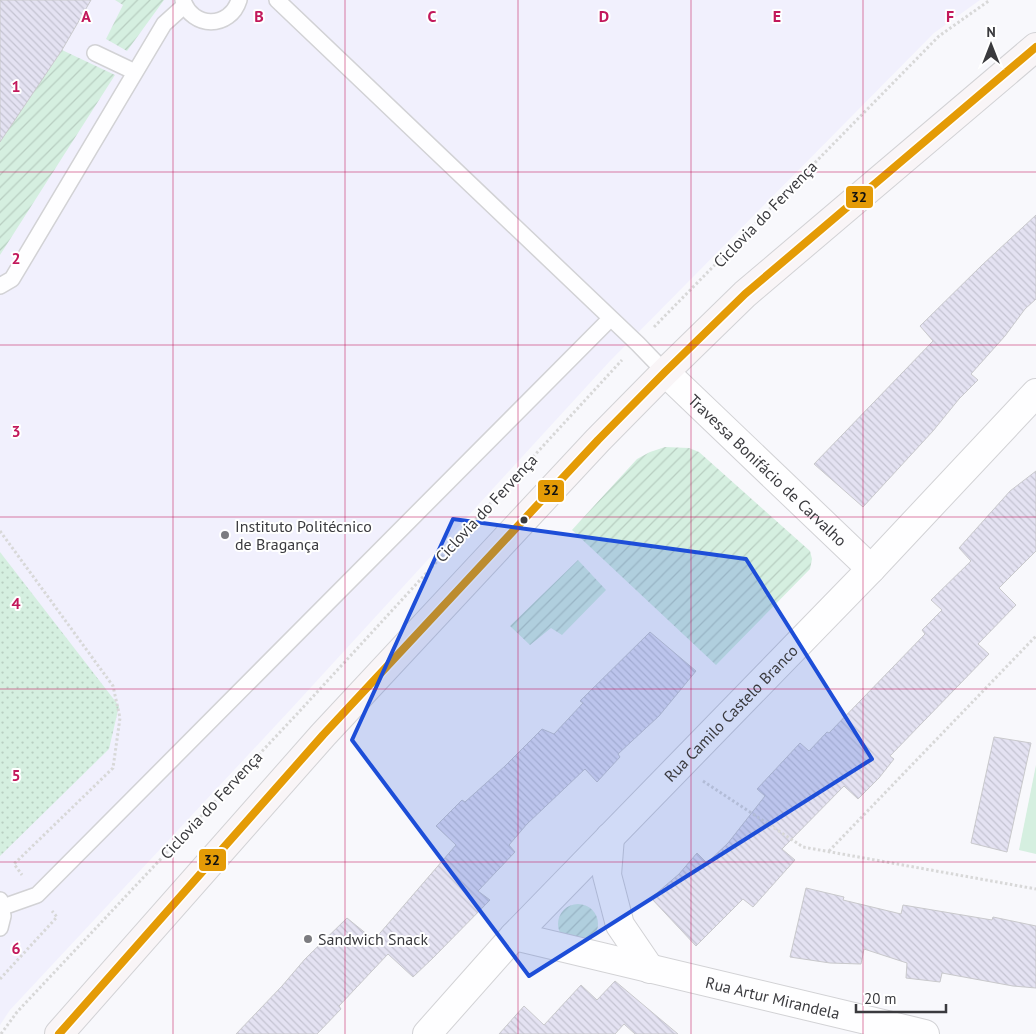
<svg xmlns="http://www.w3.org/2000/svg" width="1036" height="1034" font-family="'PT Sans',sans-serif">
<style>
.built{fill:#f1f0fd}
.grass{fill:url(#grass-dots)}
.garden{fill:url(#garden-furrows)}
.pitch{fill:#d5efe0}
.building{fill:url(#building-back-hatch);stroke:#c9c9cc}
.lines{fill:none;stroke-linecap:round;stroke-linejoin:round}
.lane-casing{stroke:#d2d2d5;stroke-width:18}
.street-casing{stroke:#d2d2d5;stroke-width:30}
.secondary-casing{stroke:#d2d2d5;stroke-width:30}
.path{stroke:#d8d8d8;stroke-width:3;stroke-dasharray:2.5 2.5;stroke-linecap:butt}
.lane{stroke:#fefeff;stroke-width:15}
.street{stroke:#fefeff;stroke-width:28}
.secondary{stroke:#f9f5f7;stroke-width:28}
.bus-1-casing{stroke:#fff;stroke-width:11}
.bus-1{stroke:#e49b06;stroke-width:8}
.marked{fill:#1d4ed8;fill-opacity:0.2;stroke:#1d4ed8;stroke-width:4;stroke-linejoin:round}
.grid{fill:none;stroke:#c2185b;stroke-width:1;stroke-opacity:0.55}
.bus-dot{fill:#3a3a3e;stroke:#fff;stroke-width:2}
.poi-dot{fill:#7c7c80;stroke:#fff;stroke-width:2}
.labels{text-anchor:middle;stroke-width:4;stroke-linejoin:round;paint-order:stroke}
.street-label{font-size:16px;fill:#3a3a3e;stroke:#fff}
.poi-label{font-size:16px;fill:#3a3a3e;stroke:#fff;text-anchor:start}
.grid-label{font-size:16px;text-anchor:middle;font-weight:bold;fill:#c2185b;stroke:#fff;stroke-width:4;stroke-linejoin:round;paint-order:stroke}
.line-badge{stroke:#fff;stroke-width:2}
.pale-badge-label{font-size:14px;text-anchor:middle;font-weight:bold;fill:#111}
</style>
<defs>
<pattern id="grass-dots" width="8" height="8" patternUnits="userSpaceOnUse" patternTransform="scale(1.25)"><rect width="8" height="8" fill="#d5efe0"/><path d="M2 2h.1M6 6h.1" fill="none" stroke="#b8cec1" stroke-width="1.8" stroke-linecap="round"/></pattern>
<pattern id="garden-furrows" width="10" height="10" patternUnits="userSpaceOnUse" patternTransform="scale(1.25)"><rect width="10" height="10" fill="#d5efe0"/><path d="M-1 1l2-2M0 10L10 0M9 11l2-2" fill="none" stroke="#b8cec1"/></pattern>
<pattern id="building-back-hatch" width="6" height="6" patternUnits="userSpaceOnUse" patternTransform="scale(1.25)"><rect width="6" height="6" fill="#e4e2f2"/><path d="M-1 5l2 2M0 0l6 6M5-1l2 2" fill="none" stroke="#c4c3d1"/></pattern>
</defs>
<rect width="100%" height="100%" fill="#f8f8fc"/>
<path class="built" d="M0 0H980L934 33 610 361 291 709 10 1010 0 1025Z"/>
<path class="grass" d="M0 552 119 706 109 749 0 856Z"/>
<path class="garden" d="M115 0H164L127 51 106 39 123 5Z
M62 50 115 75 0 255V120L10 126Z
M665 447 689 448 699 452 810 551 812 559 810 569 716 665 572 530 637 459 650 452Z
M578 560 606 590 562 635 551 628 530 645 510 626Z
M558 924a20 20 0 1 1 40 0a20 20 0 1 1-40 0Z"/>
<path class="pitch" d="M1036 765V854L1019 850Z"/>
<path class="building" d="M0 0H91L62 50 0 142Z
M1036 215V299L1025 309 1005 336 971 374 978 380 959 399 933 431 863 507 814 464 933 341 920 326 982 265Z
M1036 471V551L999 588 1016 605 978 644 989 654 890 756 894 759 879 778 858 799 844 786 782 849 795 860 753 907 743 899 696 946 651 898 679 874 697 853 707 863 728 843 765 796 757 789 800 743 809 751 827 732 829 733 925 634 922 630 942 610 931 600 971 561 959 548 1010 491Z
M650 632 696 671 659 716 618 754 620 757 597 782 585 769 527 824 509 845 515 852 478 891 490 900 433 958 413 977 388 954 339 1006 341 1009 317 1034H236L282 986 305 959 347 918 374 940 456 845 436 826 462 800 465 802 505 766 542 729 554 734 583 703 580 701Z
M994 737 1031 743 1007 852 971 843Z
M806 888 844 897 843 900 901 914 903 905 992 920 993 917 1036 926V988L1013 986 942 973 940 982 906 978 907 963 864 949 861 964 830 963 790 957Z
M615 981 678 1034H635L624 1024 615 1034H499L524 1006 544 1025 581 985 597 1000Z"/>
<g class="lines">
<defs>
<path id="lane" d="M183 0C192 29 230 29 239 0
M277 0 638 344 665 372
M95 53 135 72
M0 286 12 279 164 24 185 5
M0 900 3 916 0 928
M2 904 3 907 37 895 610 319"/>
<g id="street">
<path id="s1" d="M665 372 871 569"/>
<path d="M610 837 607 875 620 925 650 969"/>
<path id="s2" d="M514 936 925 1034"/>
<path id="s3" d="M427 1034 514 936 871 569 1036 393"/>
</g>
<path id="secondary" d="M59 1034 323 735 598 440 665 372 745 294 1036 47"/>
</defs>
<use href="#lane" class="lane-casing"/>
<use href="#street" class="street-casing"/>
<use href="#secondary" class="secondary-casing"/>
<path class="path" d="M654 327 939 36 990 0
M0 531 113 686 120 718 113 768 14 864 22 875
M703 781 803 847 1036 889
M829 851 1036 636
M0 979 57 917 52 911
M1 1034 17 1012 297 714 622 360"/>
<use href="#lane" class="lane"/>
<use href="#street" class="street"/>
<use href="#secondary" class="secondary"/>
<defs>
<path id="bus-1" d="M59 1034 323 735 598 440 665 372 745 294 1036 47"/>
</defs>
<use href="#bus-1" class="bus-1-casing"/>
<use href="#bus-1" class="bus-1"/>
</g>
<path class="marked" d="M453 519 746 559 872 759 529 976 352 740Z"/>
<path class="grid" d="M173 0V1034M345 0V1034M518 0V1034M691 0V1034M863 0V1034M0 172H1036M0 345H1036M0 517H1036M0 689H1036M0 862H1036"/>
<circle class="bus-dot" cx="524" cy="520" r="4.5"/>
<g class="poi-dot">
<circle cx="225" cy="535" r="5"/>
<circle cx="308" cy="939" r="5"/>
</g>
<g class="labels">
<g class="street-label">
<text transform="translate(765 214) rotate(-46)" y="6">Ciclovia do Fervença</text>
<text dy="6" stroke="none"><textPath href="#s1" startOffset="142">Travessa Bonifácio de Carvalho</textPath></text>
<text transform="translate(486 508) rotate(-47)" y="6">Ciclovia do Fervença</text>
<text dy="6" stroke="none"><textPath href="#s3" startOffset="442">Rua Camilo Castelo Branco</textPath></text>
<text transform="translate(211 805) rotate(-47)" y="6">Ciclovia do Fervença</text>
<text dy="6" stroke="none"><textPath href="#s2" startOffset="266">Rua Artur Mirandela</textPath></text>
</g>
<g class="poi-label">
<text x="235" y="532">Instituto Politécnico<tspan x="235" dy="18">de Bragança</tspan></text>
<text x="318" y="945">Sandwich Snack</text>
</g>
</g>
<g class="grid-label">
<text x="86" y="22">A</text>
<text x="259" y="22">B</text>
<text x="432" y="22">C</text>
<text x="604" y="22">D</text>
<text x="777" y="22">E</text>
<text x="950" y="22">F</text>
<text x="16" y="92">1</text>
<text x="16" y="264">2</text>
<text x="16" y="437">3</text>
<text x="16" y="609">4</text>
<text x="16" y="781">5</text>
<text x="16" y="954">6</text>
</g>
<g class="line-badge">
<rect x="845" y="185" width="29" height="24" rx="5" fill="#e49b06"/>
<rect x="537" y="479" width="28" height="24" rx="5" fill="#e49b06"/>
<rect x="198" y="848" width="29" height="24" rx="5" fill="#e49b06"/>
</g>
<g class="pale-badge-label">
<text x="859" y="202">32</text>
<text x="551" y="495">32</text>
<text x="212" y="865">32</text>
</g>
<g transform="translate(991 45)" stroke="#ffffff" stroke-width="4" paint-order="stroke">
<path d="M0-4L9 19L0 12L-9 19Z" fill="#3a3a3e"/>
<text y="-8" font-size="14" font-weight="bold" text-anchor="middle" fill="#3a3a3e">N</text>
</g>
<path d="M856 1004v8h90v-8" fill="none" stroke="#3a3a3e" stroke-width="2.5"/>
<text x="864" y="1004" font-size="15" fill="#3a3a3e" stroke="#ffffff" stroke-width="4" paint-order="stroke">20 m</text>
</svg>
